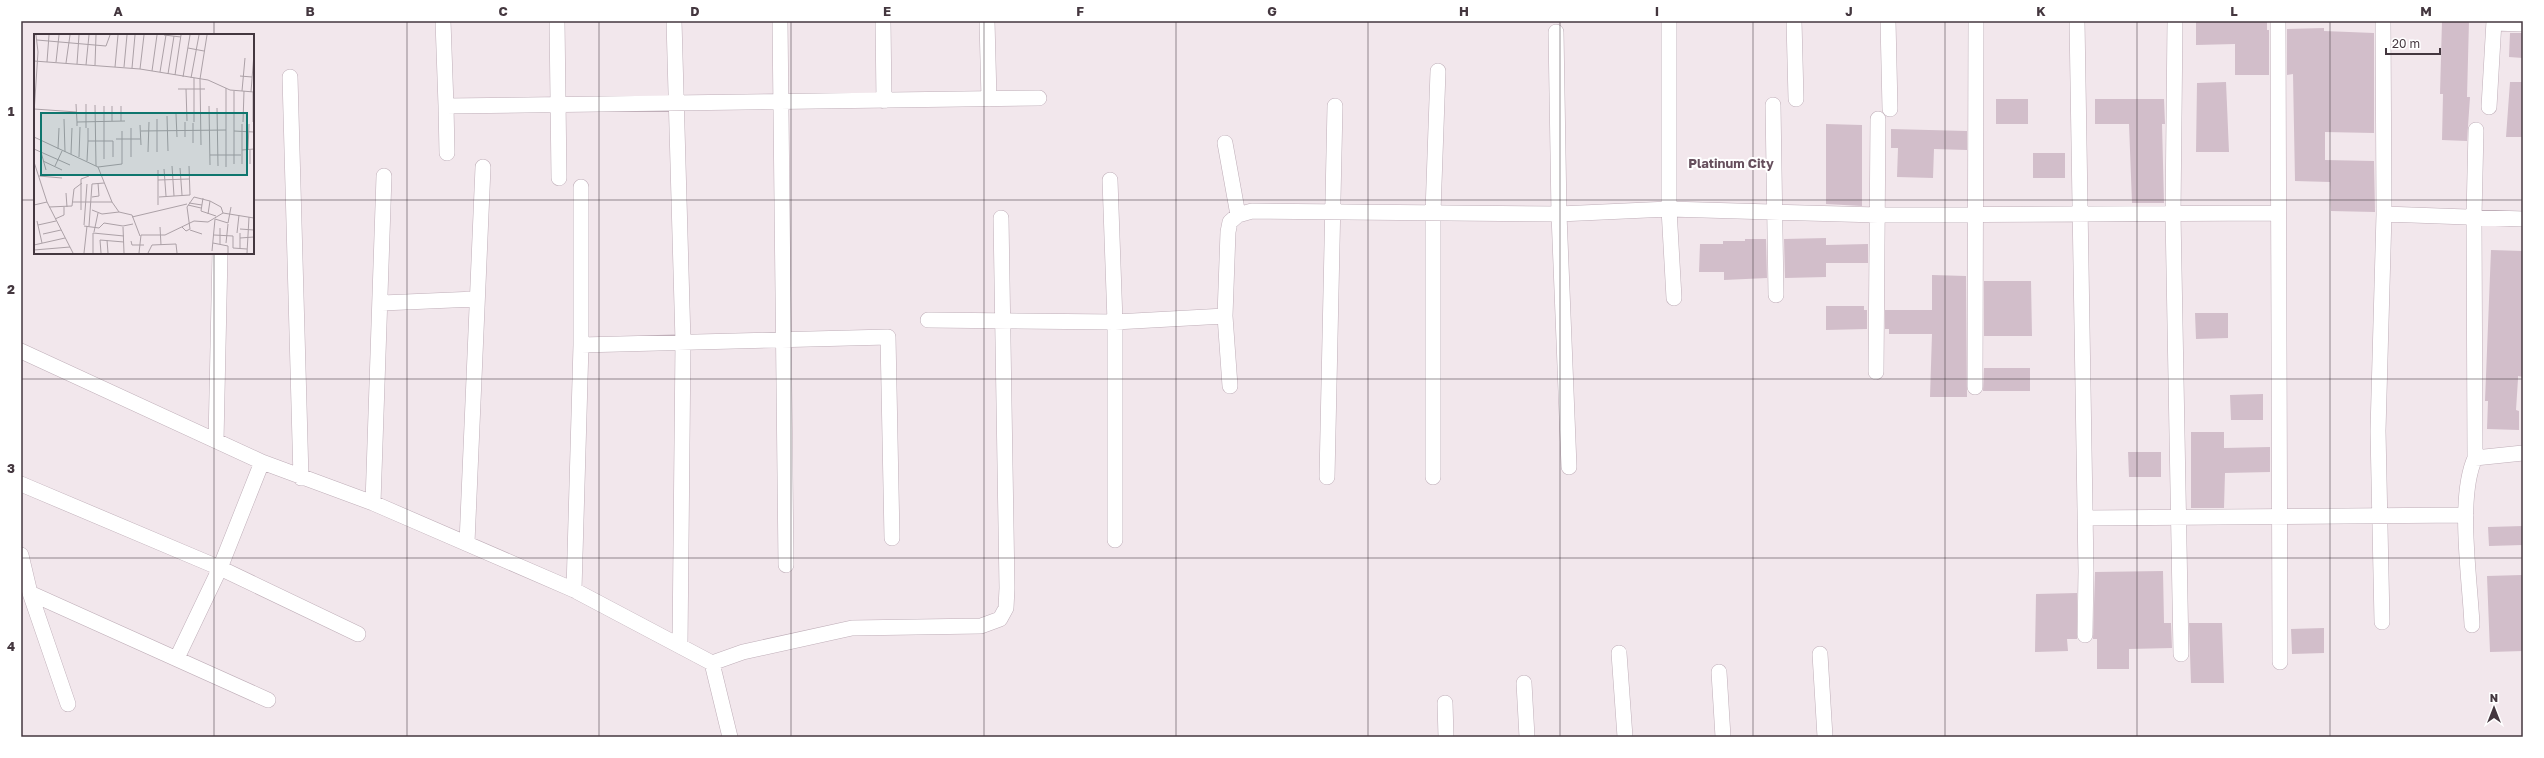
<svg xmlns="http://www.w3.org/2000/svg" width="2544" height="758" font-family="'Golos Text',sans-serif">
<style>
.building{fill:#d2beca}
.lines{fill:none;stroke-linecap:round;stroke-linejoin:round}
.street-casing{stroke:#bfaeb8;stroke-width:16}
.street{stroke:#fff;stroke-width:15}
.grid{fill:none;stroke:#44373f;stroke-width:1;stroke-opacity:0.55}
.labels{text-anchor:middle;stroke-width:4;stroke-linejoin:round;paint-order:stroke}
.neighbourhood-label{font-size:13px;font-weight:bold;fill:#664f5d;stroke:#fff}
.inset-road{fill:none;stroke:#aca1a7;stroke-width:1}
.view{fill:#0f766e;fill-opacity:0.15;stroke:#0f766e;stroke-width:2}
.inset-edge{fill:none;stroke:#44373f;stroke-width:2}
.neatline{fill:none;stroke:#44373f;stroke-width:1.5}
.grid-label{font-size:13px;text-anchor:middle;font-weight:bold;fill:#44373f}
</style>
<rect width="100%" height="100%" fill="#f2e7ec"/>
<path class="building" d="M2196 21H2267V30H2269V75H2235V44L2196 45Z
M2442 21H2469L2467 97H2470L2467 141 2442 140 2443 94H2440Z
M2324 28V31L2374 33V133L2325 132V160L2374 161 2375 212 2331 211 2330 182 2295 181 2293 74 2287 75V29Z
M2510 33H2523V58L2509 57Z
M2226 82 2229 152H2196L2197 83Z
M2510 82H2523V137H2506Z
M1996 99H2028V124H1996Z
M2095 99H2164L2165 124H2162L2164 203H2132L2129 124H2095Z
M1826 124 1862 125V206L1826 204Z
M1891 129 1967 131V150L1934 149 1933 178 1897 177 1898 148H1891Z
M2033 153H2065V178H2033Z
M1826 238V245L1868 244V263H1826V277L1785 278 1784 239Z
M1745 239H1766L1767 278 1724 280V272H1699L1700 244H1723V241H1745Z
M2491 250 2523 251V377L2518 376V379L2516 410 2519 411V430L2487 429 2488 401H2485Z
M1932 275 1966 276 1967 397H1930L1932 334H1889V329H1885V310H1932Z
M1984 281H2031L2032 336H1984Z
M1826 306H1864V310H1867V329L1826 330Z
M2195 313H2228V338L2196 339Z
M1984 368H2030V391H1983Z
M2263 394V420H2231L2230 395Z
M2191 432H2224V448L2270 447V472L2225 473 2224 508H2191Z
M2128 452H2161V477H2129Z
M2523 526V545L2489 546 2488 527Z
M2163 571 2164 623H2171L2172 648 2129 649V669H2097V639H2093L2095 572Z
M2522 575 2523 651 2490 652 2487 576Z
M2077 593V639H2067L2068 651 2035 652 2036 594Z
M2189 623H2222L2224 683H2191Z
M2324 628V653L2292 654 2291 629Z"/>
<g class="lines">
<defs>
<path id="street" d="M443 21 446 106
M557 21 559 178
M674 21 683 342 680 646
M780 21 786 565
M883 21 884 101
M987 21 989 99
M1669 21V209L1674 298
M1794 21 1796 99
M1888 21 1890 109
M2077 21 2086 571 2085 635
M2175 21 2173 214 2181 654
M2278 21 2280 662
M2494 23 2523 24
M1556 32 1559 214 1569 467
M290 77 301 478
M1773 105 1776 295
M2489 107 2494 21
M1225 143 1238 215 1230 222 1228 232 1225 316 1230 386
M447 153 446 106 1039 98
M1110 180 1115 322V540
M581 187V345
M2384 214 2523 219
M1238 215 1252 211 1559 214 1669 209 1878 215 2278 213
M382 303 476 299
M928 320 1115 322 1225 316
M21 351 262 462 373 503 574 590 712 663 730 737
M1876 372 1878 119
M1975 387 1976 21
M216 441 220 253
M2475 458 2523 453
M1327 477 1335 106
M1433 477V212L1438 71
M21 484 220 568 358 634
M373 503 384 176
M2085 518 2466 515
M467 543 483 167
M21 555 30 593 68 704
M574 590 581 345 888 337 892 538
M30 593 268 700
M2382 622 2378 431 2384 214 2383 21
M2472 625C2470 579 2457 498 2475 458L2474 216 2476 130
M1619 653 1625 737
M1820 654 1825 737
M177 658 220 568 262 462
M712 663 743 652 852 628 981 626 1000 619 1006 608 1007 588 1001 218
M1719 672 1723 737
M1524 683 1527 737
M1445 703 1446 737"/>
</defs>
<use href="#street" class="street-casing"/>
<use href="#street" class="street"/>
</g>
<path class="grid" d="M214 21V35M407 21V737M599 21V737M791 21V737M984 21V737M1176 21V737M1368 21V737M1560 21V737M1753 21V737M1945 21V737M2137 21V737M2330 21V737M21 200H35M253 200H2523M214 253V737M21 379H2523M21 558H2523"/>
<g class="labels">
<g class="neighbourhood-label">
<text x="1731" y="168">Platinum City</text>
</g>
</g>
<g transform="translate(34 34)">
<rect width="220" height="220" fill="#f2e7ec"/>
<path class="inset-road" d="M130 1 147 3M3 6 72 12 76 1M154 14 170 17M0 27 106 35 174 46 196 56 220 58M13 28 15 1M22 28 25 1M32 29 36 1M43 30 45 1M52 31 55 1M61 31 62 1M81 33 84 1M90 33 93 1M98 34 101 1M106 35 110 1M118 37 123 1M126 38 132 1M134 40 140 2M141 41 147 1M206 42 218 43M149 43 156 1M157 44 165 1M160 44V88M192 54V133M144 55H171M152 55 153 87M208 57 211 24M217 58 220 19M42 70 43 88M52 70V94M61 71 62 132M70 72V125M78 72V87M87 72V87M175 72 176 131M183 74 184 132M0 75 43 78M0 79 4 18 2 1M142 80 143 103M133 82 134 117M30 85 31 118M151 88V103M209 88 210 57M219 88V58M106 91 107 111M43 92V88L91 87M54 94V107M97 94V123M107 97 192 96M200 97 220 98M0 103 64 133 78 168 85 178 98 181 106 202M82 105H106M159 109V89M167 111 166 45 173 1M0 115 36 131M24 115 25 94M208 116 220 115M214 116 215 90M216 116V130M7 118 12 136M114 118 115 88M123 118V85M37 120 38 94M176 121H207M45 123 46 93M9 127 28 136M53 127 54 107H79V123M0 128 13 168 39 219M200 130V57M208 130V90M21 132 28 117M138 132 140 162 156 161 155 132M64 133 88 130V97M146 134 148 161M130 135 132 162M124 136V146L155 145M5 142 28 144M124 146V171M32 159 33 173M58 163 65 162 64 149M125 163 140 162M169 164 167 177 182 182M39 168H78M155 169 168 171M0 171 13 168M154 171 167 174M15 173 38 172 40 155 48 149M47 176V145L55 142M58 176 68 180 85 178M174 180 176 167M98 183 153 170M21 185 30 181V173M3 187 8 209M4 191 22 187M50 191 53 150M50 192 65 194 70 189 89 192 99 190M55 192 58 150 70 149M89 193 90 219M126 193 127 211M148 193 152 197 156 195 153 173 160 163 176 167 187 173 189 179M206 195 220 196M156 196 168 200M60 198 64 179M203 199 205 181M9 200 27 196M180 201 199 202V214L213 215M206 204 220 203M73 206 74 219M97 207 98 211H110M179 209 194 212V219M192 209 194 190M186 210V194M0 211 31 204M206 214V199M0 216 36 213M178 217 181 185 194 189 197 173M50 219 53 192M59 219V199L90 202M67 219 66 206 90 208M105 219 107 201H131L160 187 174 188 189 179 220 184M114 219 118 211 142 210 143 219M213 219 215 183"/>
<path class="view" d="M7 79H213V141H7Z"/>
<rect width="220" height="220" class="inset-edge"/>
</g>
<rect width="2544" height="758" fill="none" stroke="#ffffff" stroke-width="44"/>
<g transform="translate(2494 708)" stroke="#ffffff" stroke-width="3" paint-order="stroke">
<path d="M0-3L7 15L0 10L-7 15Z" fill="#44373f"/>
<text y="-6" font-size="11" font-weight="bold" text-anchor="middle" fill="#44373f">N</text>
</g>
<path d="M2386 48v6h54v-6" fill="none" stroke="#44373f" stroke-width="2"/>
<text x="2392" y="48" font-size="12" fill="#44373f" stroke="#ffffff" stroke-width="3" paint-order="stroke">20 m</text>
<rect x="22" y="22" width="2500" height="714" class="neatline"/>
<g class="grid-label">
<text x="118" y="16">A</text>
<text x="310" y="16">B</text>
<text x="503" y="16">C</text>
<text x="695" y="16">D</text>
<text x="887" y="16">E</text>
<text x="1080" y="16">F</text>
<text x="1272" y="16">G</text>
<text x="1464" y="16">H</text>
<text x="1657" y="16">I</text>
<text x="1849" y="16">J</text>
<text x="2041" y="16">K</text>
<text x="2234" y="16">L</text>
<text x="2426" y="16">M</text>
<text x="11" y="116">1</text>
<text x="11" y="294">2</text>
<text x="11" y="473">3</text>
<text x="11" y="651">4</text>
</g>
</svg>
